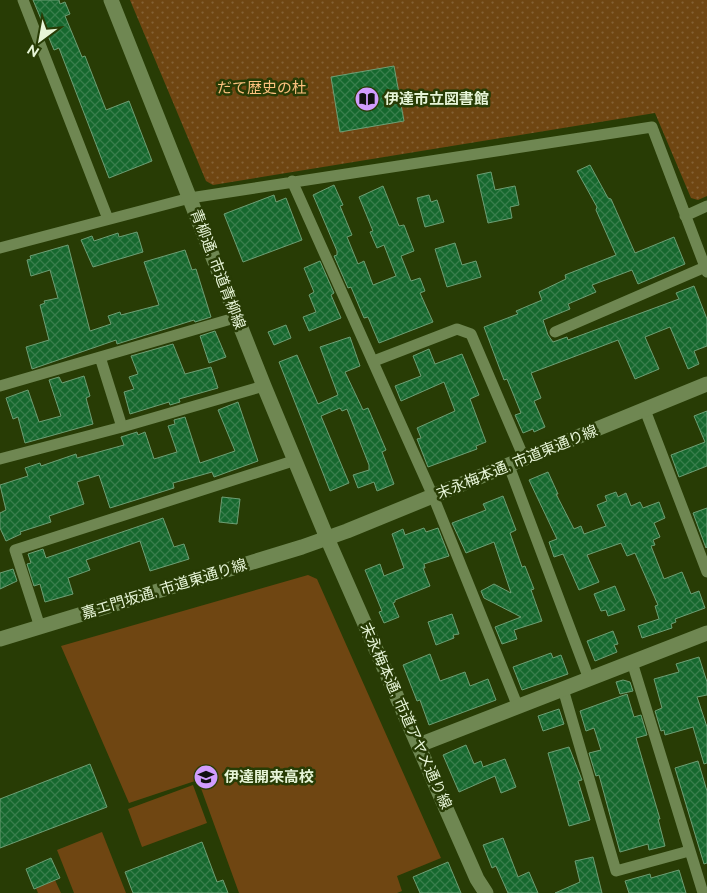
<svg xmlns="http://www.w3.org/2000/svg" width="707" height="893" font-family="Raleway,'Noto Sans JP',sans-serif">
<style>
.green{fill:#6f4612}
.park{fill:url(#park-dots)}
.building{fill:url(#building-cross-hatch);stroke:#6d9e74}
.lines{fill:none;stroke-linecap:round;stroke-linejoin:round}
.street{stroke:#6f8752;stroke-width:11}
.secondary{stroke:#6f8752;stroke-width:15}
.labels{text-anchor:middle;stroke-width:5;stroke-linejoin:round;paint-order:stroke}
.park-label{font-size:15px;fill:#fbc07e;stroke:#283c05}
.poi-label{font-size:15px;font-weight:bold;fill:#e7f5d8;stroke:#283c05;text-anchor:start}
.street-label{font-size:15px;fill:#e7f5d8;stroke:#283c05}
</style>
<defs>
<pattern id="park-dots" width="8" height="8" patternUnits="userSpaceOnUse" patternTransform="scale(1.25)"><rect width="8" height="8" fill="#6f4612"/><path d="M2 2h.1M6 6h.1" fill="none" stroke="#846134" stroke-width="1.8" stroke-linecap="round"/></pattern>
<pattern id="building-cross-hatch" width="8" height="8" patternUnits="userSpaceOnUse" patternTransform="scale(1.25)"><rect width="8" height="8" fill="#16682e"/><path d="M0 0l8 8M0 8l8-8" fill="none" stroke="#387e4c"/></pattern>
</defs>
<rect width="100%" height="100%" fill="#283c05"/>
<path class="green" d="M308 575 317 579 441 858 397 876 402 891 397 893H239L198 780 129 803 61 646Z
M193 785 207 823 142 847 128 809Z
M102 832 126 893H74L57 850Z
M55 880 61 893H38L36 888Z"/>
<path class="park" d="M130 0H707V196L698 200 691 198 655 113 213 185 206 181Z"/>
<path class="building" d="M33 0H59L60 4 65 2 70 14 65 16 82 57 85 56 106 110 129 101 152 161 109 178 59 48 54 50Z
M394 66 404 121 340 132 331 77Z
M590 165 608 198 611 199 635 253 674 237 685 264 638 284 632 270 592 285 596 292 568 304 570 309 543 320 548 335 553 342 567 337 568 340 679 299 676 293 694 286 707 319V346L694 351 699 364 688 369 670 327 645 337 659 369 635 379 618 340 531 373 541 398 534 401 545 427 534 432 533 429 523 433 515 415 521 413 507 379 504 380 484 327 518 314 516 311 542 300 539 292 566 279 565 275 616 255 596 210 597 207 577 171Z
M491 172 495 190 515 186 519 205 510 207 512 218 488 223 477 175Z
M334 185 343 205 340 206 352 235 347 237 358 264 364 261 373 285 396 276 384 245 377 248 370 232 373 231 359 197 383 186 399 226 404 225 414 251 401 256 411 281 420 278 425 291 420 293 433 322 379 343 368 317 364 318 351 287 348 288 334 256 337 255V251L313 195Z
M274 195 276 202 286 198 302 240 243 262 224 214Z
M429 195 431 202 437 200 444 222 425 227 417 198Z
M137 232 143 252 93 267 81 240 92 236 94 241 118 233 119 237Z
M455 243 462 265 476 261 481 277 447 287 435 249Z
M68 245 90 331 111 324 108 316 120 312 121 315 159 305 144 262 185 250 192 270 196 269 211 317 195 322 194 320 117 344 116 340 32 369 26 347 49 340 40 305 45 303 44 301 58 298 50 270 31 276 27 260 31 259 30 256Z
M320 261 334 293 331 295 341 318 309 331 303 317 316 312 309 295 314 292 304 268Z
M286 325 291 338 274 345 268 332Z
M215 331 226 357 209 363 200 336Z
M350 337 360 366 345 372 363 410 368 408 386 450 382 452 394 484 377 491 374 482 358 488 353 475 369 470V465L347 409 342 411 340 408 321 416 349 483 330 491 279 362 297 355 318 404 338 395 320 347Z
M173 344 185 374 211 367 218 388 179 399 180 402 170 405 169 402 130 414 124 392 134 389 129 377 138 374 131 356Z
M429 349 435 364 462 354 479 395 470 399 486 442 476 446 477 449 428 467 417 439 421 438 417 428 455 411 444 382 401 401 395 386 421 376 413 356Z
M84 376 90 396 86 398 93 424 25 443 18 417 13 419 6 398 28 390 39 422 61 416 49 380 59 377 62 383Z
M238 402 258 461 214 477 212 472 173 483 174 488 110 508 99 475 77 482 84 504 49 516 51 522 20 532 21 534 6 541 0 528V513L6 510 0 485 28 476 25 468 40 463 41 466 76 454 77 458 124 445 121 437 137 432 138 435 145 432 154 459 177 452 168 426 175 424 174 420 185 417 200 463 235 451 218 410Z
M707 411V466L679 477 671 455 705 442 694 416Z
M548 472 558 494H556L574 529 581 526 584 534 606 526 597 505 607 501 605 496 616 492 618 497 626 493 631 506 640 502 643 508 659 502 665 518 654 523 660 537 653 540 655 545 651 546 664 579 682 572 691 594 699 591 705 608 675 619 676 622 671 624 672 628 642 638 638 626 659 619 655 606 658 605 635 553 627 556 621 543 587 555 599 582 579 590 563 554 554 557 549 542 557 539 529 480Z
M503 496 516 530 510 533 522 567 525 566 534 589 531 590 542 621 514 630 517 639 502 644 495 627 521 617 484 598 481 591 494 584 511 593 494 542 466 553 452 523 486 510 483 504Z
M222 497 240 499 237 524 219 522Z
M707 508V547L706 548 693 513Z
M163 518 174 547 184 544 189 559 150 571 140 541 86 560 90 570 68 578 73 594 45 602 40 584 34 586 27 564 31 563 28 554 43 549 46 558Z
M424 528 426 532 438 528 449 556 424 564 425 568H423L430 586 395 600V602L393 603 399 617 384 623 379 612 382 611 365 570 380 564 384 576 404 568 392 534 403 529 405 535Z
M13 569 17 581 0 589V573Z
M615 586 625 610 608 616 606 610 601 611 594 594Z
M452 614 459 634 453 635 454 638 436 645 428 622Z
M613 631 618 644 614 645 617 652 595 661 587 641Z
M551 653 553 658 561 655 568 674 522 690 513 667Z
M430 654 440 681 465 672 470 686 488 679 496 700 429 725 420 700 417 701 403 665Z
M699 657 707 682V695L697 697 707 727V763L704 764 693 727 665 735 664 730 661 731 655 711 662 708 654 679 679 672 676 664Z
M623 680 630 682 633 691 620 694 616 682Z
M627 694 634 717 641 715 647 735 636 738 660 819H658L665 846 649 850 648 844 620 852 599 775 596 776 589 753 601 750 594 728 586 731 580 711Z
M559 709 564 724 543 731 538 716Z
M466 745 474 764 481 761 483 767 505 759 516 787 501 793 495 776 459 792 443 755Z
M569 747 582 780 578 781 590 820 569 826 548 753Z
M698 761 707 791V863L704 864 675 768Z
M90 764 107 807 0 848V799Z
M503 838 518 877 529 872 538 893H508L496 866 492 868 483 845Z
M202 842 217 882 223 880 228 893H133L125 872Z
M593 857 602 893H555L580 882 575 861Z
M51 858 60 878 34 889 26 869Z
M448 862 461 893H420L413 877Z
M679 870 686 893H629L625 881 650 874 651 878Z"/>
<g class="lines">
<path class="street" d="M23 0 108 219
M292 181 433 496 518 707
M685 216 707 206
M0 248 190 198 652 127 707 272
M238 317 100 357 122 427 264 386
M555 332 705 267
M374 361 457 329 471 334 524 458
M0 386 100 357
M645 410 707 572
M0 459 122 427
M509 466 589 679
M40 627 15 550 296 460
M632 662 703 893
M563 689 616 871 689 851"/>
<path class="secondary" d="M111 0 264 386 327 538 477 879 486 893
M0 639 302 547 347 531 707 384
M419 745 707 633"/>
</g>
<defs>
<symbol id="library-disc" viewBox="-11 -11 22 22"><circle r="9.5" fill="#d19dfe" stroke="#283c05"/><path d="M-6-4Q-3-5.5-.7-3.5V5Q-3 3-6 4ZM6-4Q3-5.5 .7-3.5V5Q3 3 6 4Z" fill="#111"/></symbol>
<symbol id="school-disc" viewBox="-11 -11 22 22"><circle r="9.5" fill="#d19dfe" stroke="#283c05"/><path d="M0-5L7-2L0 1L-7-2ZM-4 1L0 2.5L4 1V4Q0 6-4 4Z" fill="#111"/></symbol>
</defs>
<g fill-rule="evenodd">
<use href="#library-disc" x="353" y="85" width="28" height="28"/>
<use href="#school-disc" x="192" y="763" width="28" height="28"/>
</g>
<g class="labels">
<g class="park-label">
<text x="262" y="93">だて歴史の杜</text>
</g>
<g class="poi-label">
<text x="384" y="104">伊達市立図書館</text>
<text x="224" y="782">伊達開来高校</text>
</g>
<g class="street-label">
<text transform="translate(218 269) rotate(69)" y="5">青柳通, 市道青柳線</text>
<text transform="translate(517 462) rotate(-22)" y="5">末永梅本通, 市道東通り線</text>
<text transform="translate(164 589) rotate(-17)" y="5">嘉エ門坂通, 市道東通り線</text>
<text transform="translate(406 716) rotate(66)" y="5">末永梅本通, 市道アヤメ通り線</text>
</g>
</g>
<g transform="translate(40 40) rotate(212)" stroke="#283c05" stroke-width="4" paint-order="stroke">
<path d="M0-4L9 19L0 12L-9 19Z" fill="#e7f5d8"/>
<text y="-8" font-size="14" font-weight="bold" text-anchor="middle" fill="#e7f5d8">N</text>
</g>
</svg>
